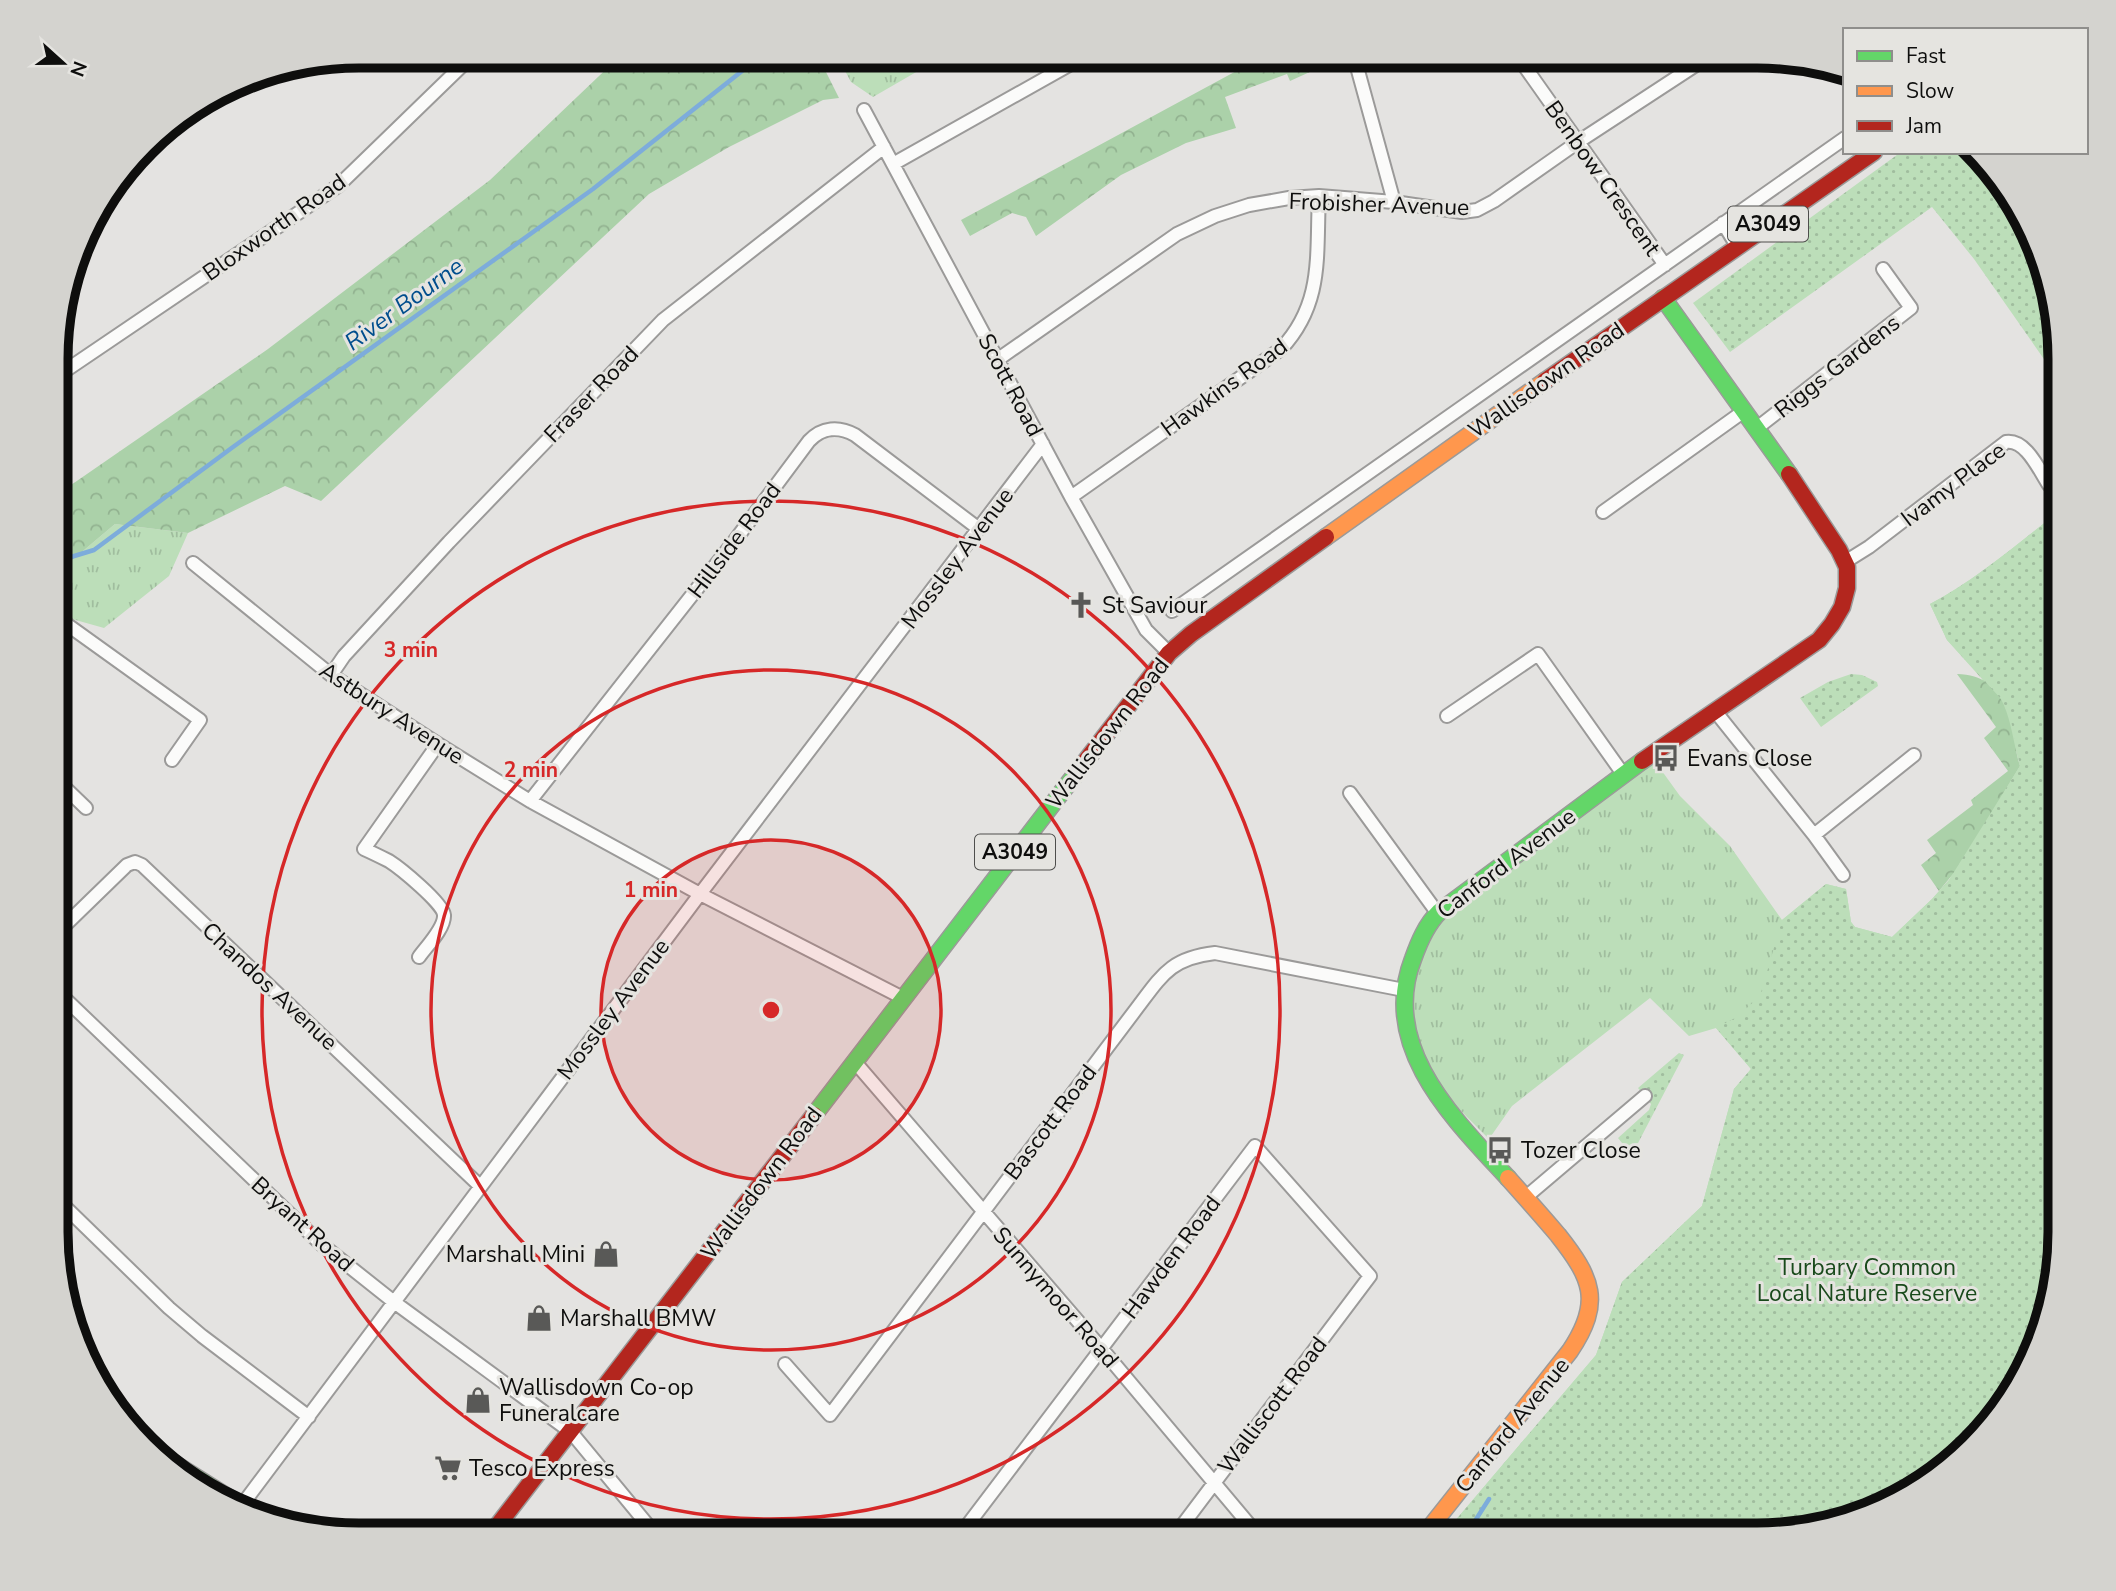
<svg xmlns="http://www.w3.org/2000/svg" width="2116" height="1591" font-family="'Nunito Sans',sans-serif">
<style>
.grass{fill:url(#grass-tufts)}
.forest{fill:url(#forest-crowns)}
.park{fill:url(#park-dots)}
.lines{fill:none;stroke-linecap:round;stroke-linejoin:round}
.stream{stroke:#7dacdb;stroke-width:4.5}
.street-casing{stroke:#9b9a99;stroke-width:16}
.fast-casing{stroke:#9b9a99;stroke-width:19}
.slow-casing{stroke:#9b9a99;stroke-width:19}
.jam-casing{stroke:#9b9a99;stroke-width:19}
.street{stroke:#fbfbfa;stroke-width:12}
.fast{stroke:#63d668;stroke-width:16}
.slow{stroke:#ff974d;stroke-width:16}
.jam{stroke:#b3261e;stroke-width:16}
.ring{fill:none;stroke:#d62828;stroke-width:3.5}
.labels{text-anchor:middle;stroke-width:6;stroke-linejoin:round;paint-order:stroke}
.shield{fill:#e5e4e0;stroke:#4e4e4c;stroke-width:2}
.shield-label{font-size:21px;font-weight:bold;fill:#0e0e0d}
.street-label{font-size:23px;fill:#0e0e0d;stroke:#e5e4e0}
.poi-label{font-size:23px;fill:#0e0e0d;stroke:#e5e4e0;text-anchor:start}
.park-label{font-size:23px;fill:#194a1b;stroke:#e5e4e0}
.water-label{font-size:24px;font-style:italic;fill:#004e8d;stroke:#e5e4e0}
.rim{fill:none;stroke:#0e0e0d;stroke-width:9}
.centre{fill:#d62828;stroke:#e5e4e0;stroke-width:3.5}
.ring-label{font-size:21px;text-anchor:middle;font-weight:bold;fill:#d62828;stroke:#e5e4e0;stroke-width:6;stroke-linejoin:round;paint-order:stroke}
</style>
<defs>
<pattern id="grass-tufts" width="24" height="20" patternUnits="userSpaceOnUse" patternTransform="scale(1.75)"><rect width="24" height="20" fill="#bcdeb9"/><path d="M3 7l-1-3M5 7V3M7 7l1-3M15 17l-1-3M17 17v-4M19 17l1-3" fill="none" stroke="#a0bd9e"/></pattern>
<pattern id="forest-crowns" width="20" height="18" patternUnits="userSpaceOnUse" patternTransform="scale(1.75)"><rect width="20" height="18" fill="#abd1a9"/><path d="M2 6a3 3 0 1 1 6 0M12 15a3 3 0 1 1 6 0" fill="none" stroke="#92b290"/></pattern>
<pattern id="park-dots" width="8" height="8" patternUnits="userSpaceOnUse" patternTransform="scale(1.75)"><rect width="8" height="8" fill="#bcdeb9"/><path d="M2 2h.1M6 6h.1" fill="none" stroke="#a0bd9e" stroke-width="1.8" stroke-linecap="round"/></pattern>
</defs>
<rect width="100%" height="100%" fill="#e4e3e1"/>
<path class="grass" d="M837 56H944L873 97 851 82Z
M2060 511 2059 1252 2037 1348 1985 1431 1891 1504 1757 1535H1443L1596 1355 1622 1282 1702 1206 1734 1089 1751 1069 1716 1028 1689 1036 1650 998 1512 1106 1489 1139 1445 1095 1414 1039 1412 991 1418 967 1441 919 1654 760 1680 796 1730 846 1782 920 1826 884 1846 889 1851 922 1855 927 1892 937 1932 899 1949 880 2020 766 2016 751 1982 679 1947 640 1930 604C1977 579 2018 543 2060 511Z
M115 524 188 533 169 576 104 628 72 619 58 604V572Z"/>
<path class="forest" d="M620 56H818L839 98 823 100 729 147 649 194 321 501 285 486 188 533 115 524 58 572V494L268 349 490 180Z
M1264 56H1332L1334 61 1290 81 1287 74 1225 97 1236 128 1186 143 1121 175 1036 236 1026 217 1012 213 970 236 961 220Z
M1957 674C2010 675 2009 727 2020 766L1958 868 1939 891 1921 865 1936 853 1927 840 1973 805 1971 800 2008 771 1984 738 1996 727Z"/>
<path class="park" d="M1901 152H1973L2029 225 2060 359V382L1974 259 1932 207 1730 352 1693 303Z
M2060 511 2059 1252 2037 1348 1985 1431 1891 1504 1757 1535H1443L1596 1355 1622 1282 1702 1206 1734 1089 1751 1069 1716 1028 1737 1017 1760 996 1782 920 1826 884 1846 889 1851 922 1855 927 1892 937 1932 899 1949 880 2020 766 2012 725 2003 701 1947 640 1930 604C1977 580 2018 543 2060 511Z
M1851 674 1862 675 1877 682 1878 686 1821 727 1800 698 1828 682Z
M1679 1053 1684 1055 1638 1143 1626 1148 1618 1138 1649 1110 1651 1104 1638 1088Z"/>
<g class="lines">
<path class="stream" d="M58 564 71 557 94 550 233 447 593 189 761 56
M1466 1535 1489 1499"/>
<defs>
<path id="street" d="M1354 56 1394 202
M1518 57 1665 265
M864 110 1071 497 1146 630 1169 653
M893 164 1085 56
M1723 223 1737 246
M997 360 1177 234 1215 216 1249 205 1289 198 1319 196 1394 202 1462 212 1477 210 1494 201 1578 142 1708 57
M59 375 338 186 472 56
M1757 428 1911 308 1883 269
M1071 497 1281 349C1324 303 1316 255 1319 196
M1603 512 1744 411
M1845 562 1869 547 2006 442C2026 439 2039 470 2049 485
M193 563 331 675 438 744 530 801 700 894 903 998
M1172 611 1845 138
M58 618 200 720 172 760
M331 675 344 656 449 542 663 320 884 147
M1715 711 1814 835 1843 875
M1447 716 1538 654 1623 774
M58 781 86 808
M1350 793 1436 911
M530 801 733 543 809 441C822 427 839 426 855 435L979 529
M1814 835 1914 755
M57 933 127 865 135 862 142 865 480 1186
M419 957C426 947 445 928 444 915 443 903 400 868 389 861 381 857 373 853 364 849L438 744
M57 991 321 1244 394 1302 571 1432 656 1535
M854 1061 1101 1348 1258 1535
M1526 1197 1645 1096
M57 1199 169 1308 202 1336 309 1417
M785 1364 830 1415 1137 1008C1162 975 1171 958 1215 953L1404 990
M239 1509 700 894 1043 444
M960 1535 1255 1146 1370 1276 1175 1535"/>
<path id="fast" d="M1663 298 1789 474
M814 1115 1081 767
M1508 1178C1454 1119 1379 1047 1413 959 1419 942 1426 925 1439 912L1642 761
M151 1449 256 1515"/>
<path id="slow" d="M1326 537 1545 381
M1424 1535 1570 1351C1603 1302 1592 1278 1558 1235 1542 1216 1525 1197 1508 1178"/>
<path id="jam" d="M1545 381 1874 152
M1642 761 1819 640 1832 624 1842 607 1847 588V567L1839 550 1789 474
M1081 767 1169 653 1191 634 1326 537
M491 1534 814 1115"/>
</defs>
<use href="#street" class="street-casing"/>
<use href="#fast" class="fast-casing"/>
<use href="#slow" class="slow-casing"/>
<use href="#jam" class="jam-casing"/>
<use href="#street" class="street"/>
<use href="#fast" class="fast"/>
<use href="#slow" class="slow"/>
<use href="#jam" class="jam"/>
</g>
<circle cx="771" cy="1010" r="170" fill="#d62828" fill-opacity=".12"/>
<g class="ring">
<circle cx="771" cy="1010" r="170"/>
<circle cx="771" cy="1010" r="340"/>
<circle cx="771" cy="1010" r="509"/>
</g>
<defs>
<symbol id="church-bare" viewBox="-9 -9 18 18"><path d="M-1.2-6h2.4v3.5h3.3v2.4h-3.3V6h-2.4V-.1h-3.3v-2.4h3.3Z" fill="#595957" stroke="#e5e4e0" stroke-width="2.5" paint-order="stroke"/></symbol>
<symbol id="bus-bare" viewBox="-9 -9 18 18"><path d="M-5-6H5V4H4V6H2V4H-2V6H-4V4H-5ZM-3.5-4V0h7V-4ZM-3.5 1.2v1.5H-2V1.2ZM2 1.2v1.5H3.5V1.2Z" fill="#595957" stroke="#e5e4e0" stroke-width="2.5" paint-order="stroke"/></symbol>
<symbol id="shop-bare" viewBox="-9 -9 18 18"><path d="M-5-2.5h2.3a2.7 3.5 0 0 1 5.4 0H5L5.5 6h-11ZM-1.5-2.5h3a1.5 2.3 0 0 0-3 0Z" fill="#595957" stroke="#e5e4e0" stroke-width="2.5" paint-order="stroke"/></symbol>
<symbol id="supermarket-bare" viewBox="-9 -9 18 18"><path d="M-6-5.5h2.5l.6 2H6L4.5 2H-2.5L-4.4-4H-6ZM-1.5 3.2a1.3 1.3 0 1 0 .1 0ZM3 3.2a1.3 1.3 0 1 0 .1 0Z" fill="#595957" stroke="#e5e4e0" stroke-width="2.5" paint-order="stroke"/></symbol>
</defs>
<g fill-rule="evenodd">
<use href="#church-bare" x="1062" y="586" width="38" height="38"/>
<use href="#bus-bare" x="1647" y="739" width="38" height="38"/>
<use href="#bus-bare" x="1481" y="1131" width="38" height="38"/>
<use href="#shop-bare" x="587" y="1235" width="38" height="38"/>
<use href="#shop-bare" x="520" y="1299" width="38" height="38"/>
<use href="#shop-bare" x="459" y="1381" width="38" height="38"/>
<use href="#supermarket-bare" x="429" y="1449" width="38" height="38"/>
</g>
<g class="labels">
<g class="shield">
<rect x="1728" y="206.5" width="80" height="35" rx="5"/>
<rect x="975" y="834.5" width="80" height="35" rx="5"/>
</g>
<g class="shield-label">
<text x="1768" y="231">A3049</text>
<text x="1015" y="859">A3049</text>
</g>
<g class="street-label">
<text transform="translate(1603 178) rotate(55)" y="8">Benbow Crescent</text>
<text transform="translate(1379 204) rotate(2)" y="8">Frobisher Avenue</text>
<text transform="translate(274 227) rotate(-35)" y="8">Bloxworth Road</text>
<text transform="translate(1837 366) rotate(-38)" y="8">Riggs Gardens</text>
<text transform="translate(1546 380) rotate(-35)" y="8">Wallisdown Road</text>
<text transform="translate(1011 385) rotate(62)" y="8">Scott Road</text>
<text transform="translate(1224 387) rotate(-36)" y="8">Hawkins Road</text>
<text transform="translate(591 394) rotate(-46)" y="8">Fraser Road</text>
<text transform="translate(1953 484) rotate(-37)" y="8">Ivamy Place</text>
<text transform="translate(734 540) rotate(-53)" y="8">Hillside Road</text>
<text transform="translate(957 558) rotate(-53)" y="8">Mossley Avenue</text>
<text transform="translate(392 713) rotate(33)" y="8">Astbury Avenue</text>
<text transform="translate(1107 733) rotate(-52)" y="8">Wallisdown Road</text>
<text transform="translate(1506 863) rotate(-37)" y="8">Canford Avenue</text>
<text transform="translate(270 986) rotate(43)" y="8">Chandos Avenue</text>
<text transform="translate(613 1009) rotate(-53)" y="8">Mossley Avenue</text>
<text transform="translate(1050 1122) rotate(-53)" y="8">Bascott Road</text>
<text transform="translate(761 1183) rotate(-53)" y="8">Wallisdown Road</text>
<text transform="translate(303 1224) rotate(42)" y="8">Bryant Road</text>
<text transform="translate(1171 1257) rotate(-53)" y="8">Hawden Road</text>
<text transform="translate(1056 1297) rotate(49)" y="8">Sunnymoor Road</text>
<text transform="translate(1272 1405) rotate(-53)" y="8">Walliscott Road</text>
<text transform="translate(1512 1425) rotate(-51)" y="8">Canford Avenue</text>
</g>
<g class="poi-label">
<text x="1102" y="613">St Saviour</text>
<text x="1687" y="766">Evans Close</text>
<text x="1521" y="1158">Tozer Close</text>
<text x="585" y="1262" text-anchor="end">Marshall Mini</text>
<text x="560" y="1326">Marshall BMW</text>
<text x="499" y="1395">Wallisdown Co-op<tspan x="499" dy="26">Funeralcare</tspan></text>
<text x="469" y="1476">Tesco Express</text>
</g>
<g class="park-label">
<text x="1867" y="1275">Turbary Common<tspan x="1867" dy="26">Local Nature Reserve</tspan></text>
</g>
<g class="water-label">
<text transform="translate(404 304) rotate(-36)" y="8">River Bourne</text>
</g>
</g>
<path d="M0 0H2116V1591H0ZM359 68H1757A291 291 0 0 1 2048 359V1232A291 291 0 0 1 1757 1523H359A291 291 0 0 1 68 1232V359A291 291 0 0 1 359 68Z" fill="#d4d3cf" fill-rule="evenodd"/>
<path class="rim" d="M359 68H1757A291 291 0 0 1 2048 359V1232A291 291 0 0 1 1757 1523H359A291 291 0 0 1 68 1232V359A291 291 0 0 1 359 68Z"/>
<circle cx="771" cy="1010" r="10" class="centre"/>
<g class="ring-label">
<text x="411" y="657">3 min</text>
<text x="531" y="777">2 min</text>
<text x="651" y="897">1 min</text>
</g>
<rect x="1843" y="28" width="245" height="126" fill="#e5e4e0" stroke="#8f8e8c" stroke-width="2"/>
<rect x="1857" y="51" width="35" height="10" fill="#63d668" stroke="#8f8e8c" stroke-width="2"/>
<text x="1906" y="63" font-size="21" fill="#0e0e0d">Fast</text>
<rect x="1857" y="86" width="35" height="10" fill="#ff974d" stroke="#8f8e8c" stroke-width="2"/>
<text x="1906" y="98" font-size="21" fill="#0e0e0d">Slow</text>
<rect x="1857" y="121" width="35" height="10" fill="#b3261e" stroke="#8f8e8c" stroke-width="2"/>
<text x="1906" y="133" font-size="21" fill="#0e0e0d">Jam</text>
<g transform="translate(63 63) rotate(111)" stroke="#e5e4e0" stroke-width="5" paint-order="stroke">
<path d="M0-5L12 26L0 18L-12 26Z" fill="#0e0e0d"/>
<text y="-10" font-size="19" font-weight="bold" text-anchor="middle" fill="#0e0e0d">N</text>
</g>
</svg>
